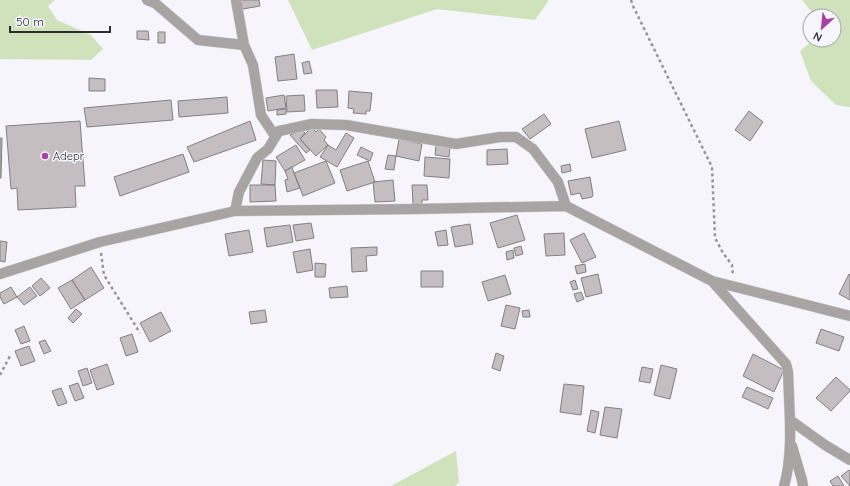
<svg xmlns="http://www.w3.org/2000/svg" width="850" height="486" font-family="Quicksand,sans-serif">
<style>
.green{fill:#d0e2bc}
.building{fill:#c4bec1;stroke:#847f82}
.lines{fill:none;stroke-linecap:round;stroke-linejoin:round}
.minor-casing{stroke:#d1d1d6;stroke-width:11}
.path{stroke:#96969a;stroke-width:2.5;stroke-dasharray:3 3;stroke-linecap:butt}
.minor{stroke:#a7a4a3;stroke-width:10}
.poi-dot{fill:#a741a4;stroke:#f5f5fb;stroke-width:1.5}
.labels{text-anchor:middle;stroke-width:3;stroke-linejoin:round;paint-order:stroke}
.poi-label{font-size:11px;fill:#2c2c2e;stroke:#f5f5fb;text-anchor:start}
</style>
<rect width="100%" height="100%" fill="#f5f5fb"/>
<path class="green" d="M0 0H55L48 6 57 20 91 35 103 49 91 60 0 59Z
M288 0H549L535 20 437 9 312 50Z
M802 0H850V107L836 105 811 81 800 51 813 40H834V16H815Z
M456 451 459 482 455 486H391Z"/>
<path class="building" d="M241 0H259L260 6 243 9Z
M137 31H148L149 40 137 39Z
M158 32H165V43H158Z
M294 54 297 79 278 81 275 57Z
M309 61 312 73 304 74 302 63Z
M89 78 105 79V91H89Z
M316 90H337L338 107 317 108Z
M349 91 372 93 370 111H366V114L353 113 354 109 348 108Z
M284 95 286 108 268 111 266 98Z
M304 95 305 111 287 112 286 96Z
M227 97 228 113 179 117 178 101Z
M171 100 173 120 87 127 84 108Z
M286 109V114L277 115V110Z
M749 111 763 122 750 141 735 130Z
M544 114 551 124 530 139 522 129Z
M80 121 85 186H75L76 207 18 210 17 188 11 189 6 126Z
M250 121 256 140 194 162 187 147Z
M619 121 626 150 592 158 585 129Z
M312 127 316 132 319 129 326 137 324 140 328 145 316 156 300 139Z
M302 130 305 133 300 139 310 150 306 153 290 135Z
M346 133 354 138 337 167 320 157 328 145 336 150Z
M0 138H2L1 178H0Z
M399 139 422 144 419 161 396 156Z
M296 145 305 160 285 171 276 157Z
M436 145 450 147 449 157 435 155Z
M361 147 373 153 370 161 357 155Z
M507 149 508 164 487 165V150Z
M183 154 189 172 120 196 114 177Z
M388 155 396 156 394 170 385 169Z
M425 157 450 159 449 178 424 176Z
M263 160 276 161 275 185 261 184Z
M326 161 335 183 303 196 294 173Z
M368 161 375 182 347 191 340 170Z
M570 164 571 171 562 173 561 166Z
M292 167 294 173 300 188 287 192 285 180 288 179 285 171Z
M590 177 593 195 592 197 582 199 580 193 571 195 568 181Z
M393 180 395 201 375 202 373 182Z
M250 185H275L276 201 250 202Z
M412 185H427L428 200H422V204H413Z
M517 215 525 240 498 248 490 223Z
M311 223 314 238 296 241 293 225Z
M470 224 473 244 455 247 451 227Z
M290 225 293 242 267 247 264 228Z
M249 230 253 252 229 256 225 234Z
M446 230 448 245 438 246 435 232Z
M564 233 565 255 546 256 544 234Z
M584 233 596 257 582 263 570 240Z
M0 241 7 242 5 262 0 261Z
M521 246 523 254 516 256 514 248Z
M377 247V255L366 256 367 271 352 272 351 248Z
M310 249 313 270 297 273 293 252Z
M513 250 514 258 507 260 506 252Z
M315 263 326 264 325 277H315Z
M585 264 586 272 577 274 575 266Z
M91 267 104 288 85 300 72 280Z
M421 271H443V287H421Z
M598 274 602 293 586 297 581 278Z
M849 274 850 275V300L839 294Z
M505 275 511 294 488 301 482 282Z
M41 278 50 288 40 296 32 286Z
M72 280 85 300 71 309 58 288Z
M575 280 578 289 573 290 570 282Z
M347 286 348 297 330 298 329 288Z
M11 287 17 297 4 304 0 297V293Z
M30 287 37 296 24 305 17 297Z
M581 292 584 299 577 302 574 294Z
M506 305 520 308 515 329 501 326Z
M76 309 82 314 73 323 68 318Z
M265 310 267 322 251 324 249 312Z
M529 310 530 317H523L522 311Z
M161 312 171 331 150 342 140 323Z
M24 326 30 341 21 344 15 330Z
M821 329 844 337 839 351 816 343Z
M132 334 138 352 126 356 120 338Z
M45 340 51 351 44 354 39 342Z
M29 346 35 361 21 366 15 351Z
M496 353 504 356 500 371 492 368Z
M753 354 784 370 774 392 743 376Z
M107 364 114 384 97 390 90 370Z
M661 365 677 369 670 399 654 395Z
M642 367 653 369 650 383 639 381Z
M87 368 92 383 83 386 78 371Z
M836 377 850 390V391L831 411 816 398Z
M78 383 84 398 75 401 69 386Z
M564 384 584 386 581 415 560 412Z
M747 387 773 398 768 409 742 397Z
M61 388 67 403 58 406 52 391Z
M605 407 622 409 617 438 600 435Z
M591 410 599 412 595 433 587 431Z
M849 470 850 471V486L841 476Z
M838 476 844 486H833L830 481Z"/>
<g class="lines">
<defs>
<path id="minor" d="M147 0 155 3 198 40 244 45
M236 0 244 45 253 65 261 115 275 136
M235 211 239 192 257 158 268 149 279 131 312 124 346 125 456 144 500 137H516L533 149 558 182 566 206
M0 274 100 242 235 211 416 209 566 206 712 281 850 316
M712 281 786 364 788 372C789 407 794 453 784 486
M790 420 825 445 850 460
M792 446 802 480 803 486"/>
</defs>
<use href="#minor" class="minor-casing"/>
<path class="path" d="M631 0 633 6 712 167 715 238 723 253 732 265 733 276
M101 253 104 275 140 333
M0 375 11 354"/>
<use href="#minor" class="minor"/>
</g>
<circle class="poi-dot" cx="45" cy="156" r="4"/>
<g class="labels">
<g class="poi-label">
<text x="53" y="160">Adepr</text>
</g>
</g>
<g transform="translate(822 28) rotate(207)"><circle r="19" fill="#f5f5fb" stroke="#a5a5a9"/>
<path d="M0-3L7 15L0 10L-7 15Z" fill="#a741a4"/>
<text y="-6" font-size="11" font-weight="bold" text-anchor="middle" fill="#2c2c2e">N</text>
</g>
<path d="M10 26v6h100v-6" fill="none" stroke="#2c2c2e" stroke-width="2"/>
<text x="16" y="26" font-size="12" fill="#2c2c2e" stroke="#f5f5fb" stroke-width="3" paint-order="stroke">50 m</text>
</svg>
